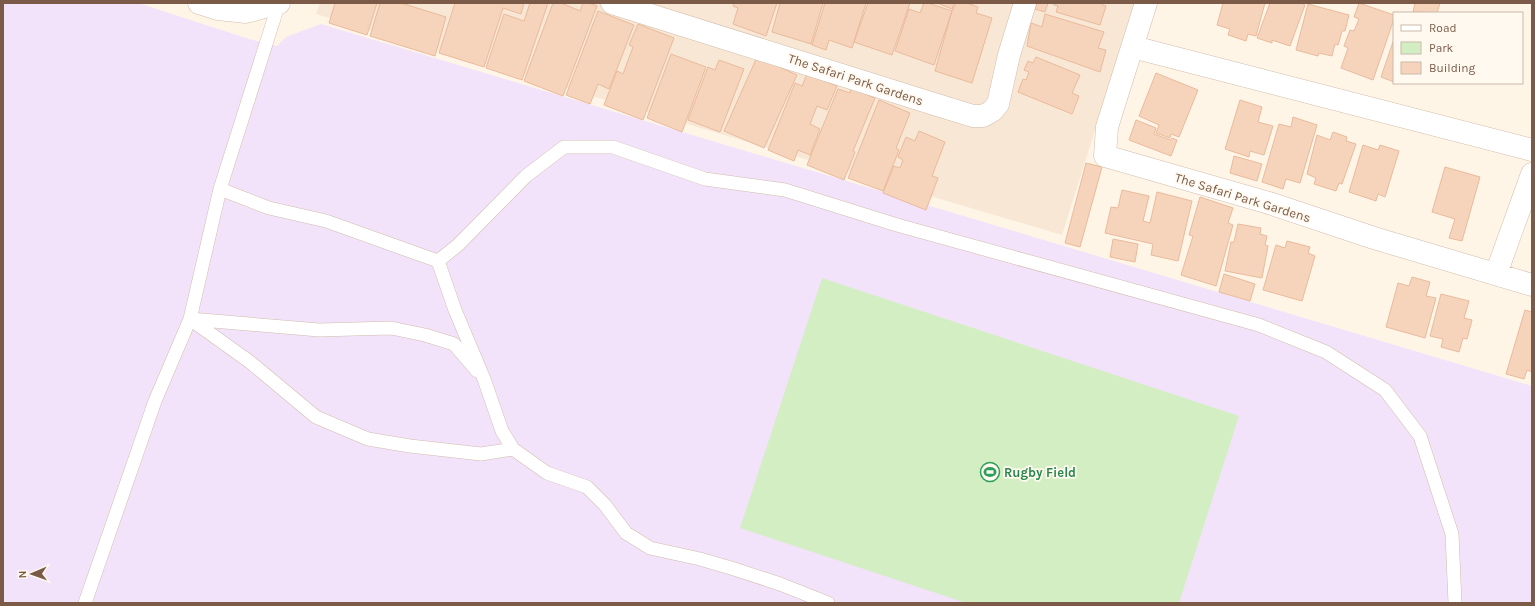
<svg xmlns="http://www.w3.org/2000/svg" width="1535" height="606" font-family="Karla,sans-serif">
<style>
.residential{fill:#f7e7d4}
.education{fill:#f2e3fb}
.green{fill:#d4eec3}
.building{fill:#f6d4bc;stroke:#eaba9b}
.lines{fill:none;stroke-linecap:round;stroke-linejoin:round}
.service-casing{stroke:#d2bdab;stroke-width:14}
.minor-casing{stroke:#d2bdab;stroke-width:23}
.tertiary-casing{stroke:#d2bdab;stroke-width:23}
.service{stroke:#fff;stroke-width:13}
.minor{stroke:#fff;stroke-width:22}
.tertiary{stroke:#fff;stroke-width:22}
.labels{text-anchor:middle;stroke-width:3.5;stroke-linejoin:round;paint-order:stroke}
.street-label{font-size:13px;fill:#7b5b48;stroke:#fff9ef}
.leisure-label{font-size:13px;font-weight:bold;fill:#27864d;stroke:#fff9ef;text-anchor:start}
</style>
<rect width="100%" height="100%" fill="#fef5e7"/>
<path class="residential" d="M320 3H1135L1062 235 316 14Z"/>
<path class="education" d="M3 3H138L249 39 277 46 286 37 321 24 1532 386V603H3Z"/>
<path class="green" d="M822 278 1239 416 1179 603H966L740 528Z"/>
<path class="building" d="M335 3H377L367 35 329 23Z
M380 3H401L446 17 435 56 370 36Z
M455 3H524L521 14 503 8 484 67 439 53Z
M530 3H548L522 80 486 68 504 14 524 21Z
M553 3H561L580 11 583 3H589L597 6 563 96 524 81Z
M734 3H777L766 36 733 24 738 8 733 6Z
M780 3H823L811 44 772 32Z
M825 3H866L852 48 829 40 826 50 812 45Z
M868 3H910L892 55 854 42Z
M924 3H928L952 11 934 65 895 51 909 9 920 13Z
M937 3H954L952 9Z
M956 3H967L978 7 976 13 992 18 972 83 935 71 952 11Z
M1037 3H1048L1045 12 1035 9Z
M1054 3H1103L1102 5 1106 6 1100 25 1056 12 1058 6 1054 5Z
M1223 3H1265L1256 36 1248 34 1246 41 1228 35 1230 29 1217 25Z
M1270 3H1301L1305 5 1290 46 1272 40V43L1257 38Z
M1359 3 1394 15V19L1373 80 1341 68 1348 48 1344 46 1350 30 1354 31 1359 19 1354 17Z
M1413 3H1440L1437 13 1413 12 1415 3Z
M1308 4 1349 15 1345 31H1342L1338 45 1335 44 1332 56 1319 53 1318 56 1296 50Z
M598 11 634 25 609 89 598 84 590 104 566 95Z
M1045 14 1104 32 1098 48 1106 50 1100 72 1027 46 1031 23 1042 27Z
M638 24 674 38 643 120 604 105 617 71 623 74 633 47 629 45Z
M1394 39V82L1381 77Z
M671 54 706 67 682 132 647 118Z
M757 57 797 75 764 148 724 131Z
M1036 57 1080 75 1072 93 1079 96 1072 114 1018 92 1023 79 1026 80 1029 72 1024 70 1028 61 1033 63Z
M719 60 744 69 720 132 688 120 708 67 715 70Z
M1156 73 1198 90 1179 137 1171 134 1170 138 1156 133 1159 125 1139 116Z
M807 74 837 86 827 110 817 106 810 124 820 129 810 155 798 150 794 161 768 150 795 83 802 86Z
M851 88 875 98 853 151 855 152 844 180 807 165 838 89 850 93Z
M879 100 910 113 896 148 899 150 883 191 848 178Z
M1240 100 1262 107 1258 122 1273 126 1264 155 1250 151 1249 157 1225 149Z
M1293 117 1317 125 1300 183 1286 179 1283 189 1262 182 1279 124 1291 127Z
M1136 120 1156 128 1154 134 1171 140 1172 138 1177 140 1171 156 1129 140Z
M919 131 945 142 932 176 938 178 926 210 883 193 894 166 900 168 903 160 898 157 906 137 915 141Z
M1333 132 1347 137 1346 141 1356 144 1342 184 1339 183 1336 191 1314 184 1316 178 1307 174 1317 135 1330 140Z
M1363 145 1378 150 1380 145 1399 151 1385 197 1378 194 1376 201 1349 192Z
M1234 156 1262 164 1257 181 1230 173Z
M1086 163 1102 167 1080 247 1065 243Z
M1445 167 1480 177 1462 241 1449 238 1455 219 1432 212Z
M1122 190 1149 196 1143 221 1150 223 1157 192 1192 201 1178 261 1151 255 1153 244 1105 233 1111 207 1118 208Z
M1200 197 1233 208 1228 223 1233 225 1216 286 1181 275 1193 236 1189 235Z
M1238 224 1261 228 1260 234 1267 236 1265 245 1268 246 1262 278 1225 271 1231 242H1234Z
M1113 239 1138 244 1135 262 1110 257Z
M1287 241 1310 247 1308 253 1315 256 1302 301 1263 290 1276 245 1285 248Z
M1224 274 1255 284 1250 301 1219 292Z
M1412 277 1430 282 1426 296 1436 298 1425 338 1386 327 1398 283 1409 286Z
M1441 294 1469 301 1464 318 1472 320 1467 339 1463 338 1459 352 1441 347 1443 339 1430 336Z
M1525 310 1532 312V372L1527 370 1524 379 1506 374Z"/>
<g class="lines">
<defs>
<path id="service" d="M220 189 269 208 326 221 438 261 455 310 484 379 502 431 513 449 547 473 587 487 605 505 626 533 650 548 700 559 731 568 780 584 828 603
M438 261 458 245 526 176 564 147H613L705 179 785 190 897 225 1259 325 1326 352 1385 390 1420 436 1452 534 1455 603
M190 319 250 362 316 417 368 439 410 446 481 454 513 449
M190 319 319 330 391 328 425 335 454 344 477 371
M85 603 155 401 190 319 220 189 279 3"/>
<path id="minor" d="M612 3 934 104 973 116H983L992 111 998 104 1009 55 1025 3
M1146 3 1107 127 1105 156 1269 203 1374 238 1532 285
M1133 47 1532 150
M1496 274 1532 174"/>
<path id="tertiary" d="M199 3 218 9 246 12 279 3"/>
</defs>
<use href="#service" class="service-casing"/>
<use href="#minor" class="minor-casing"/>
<use href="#tertiary" class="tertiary-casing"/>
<use href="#service" class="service"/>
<use href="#minor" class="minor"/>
<use href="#tertiary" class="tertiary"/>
</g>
<defs>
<symbol id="stadium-ring" viewBox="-11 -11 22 22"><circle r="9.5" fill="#fff9ef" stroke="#2e9e5b" stroke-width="1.5"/><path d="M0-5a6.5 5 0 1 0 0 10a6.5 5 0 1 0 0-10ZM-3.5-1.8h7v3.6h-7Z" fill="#2e9e5b"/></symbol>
</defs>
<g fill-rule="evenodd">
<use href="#stadium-ring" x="979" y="461" width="22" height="22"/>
</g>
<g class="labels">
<g class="street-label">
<text transform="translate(856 79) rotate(18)" y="5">The Safari Park Gardens</text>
<text transform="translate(1243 197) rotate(17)" y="5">The Safari Park Gardens</text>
</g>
<g class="leisure-label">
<text x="1004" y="477">Rugby Field</text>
</g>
</g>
<rect width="1535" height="606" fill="none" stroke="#7b5b48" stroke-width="8"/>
<rect x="1393" y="12" width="130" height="72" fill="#fff9ef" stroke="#cabaac"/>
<rect x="1401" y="25" width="20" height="6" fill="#ffffff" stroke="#cabaac"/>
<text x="1429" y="32" font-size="12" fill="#7b5b48">Road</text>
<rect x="1401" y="42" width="20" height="12" fill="#d4eec3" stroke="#cabaac"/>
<text x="1429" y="52" font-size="12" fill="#7b5b48">Park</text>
<rect x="1401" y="62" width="20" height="12" fill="#f6d4bc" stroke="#cabaac"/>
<text x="1429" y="72" font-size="12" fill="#7b5b48">Building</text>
<g transform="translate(32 574) rotate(268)" stroke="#fff9ef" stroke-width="3" paint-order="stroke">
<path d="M0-3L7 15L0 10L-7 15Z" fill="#7b5b48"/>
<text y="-6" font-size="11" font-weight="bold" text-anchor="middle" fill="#7b5b48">N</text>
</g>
</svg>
